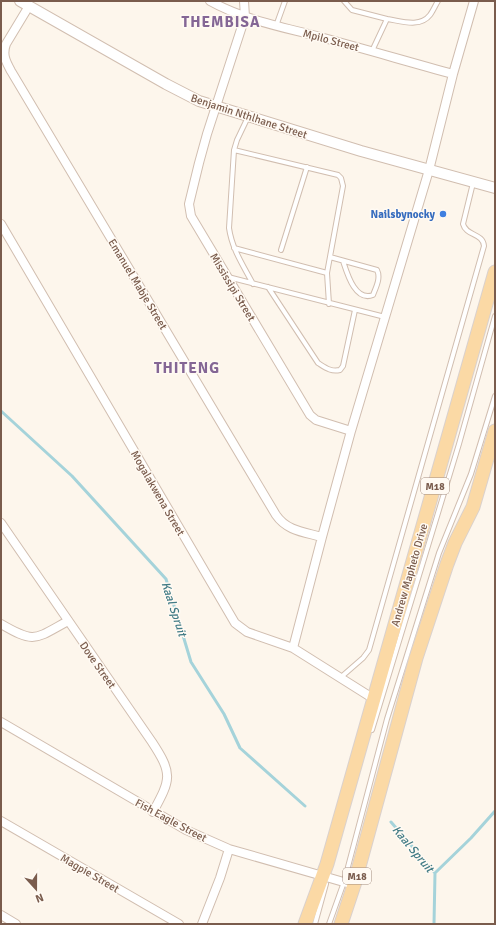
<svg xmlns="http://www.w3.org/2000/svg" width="496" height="925" font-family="Signika,sans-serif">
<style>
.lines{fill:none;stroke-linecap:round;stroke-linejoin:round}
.stream{stroke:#a5d3da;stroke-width:3}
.service-casing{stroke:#d1beb0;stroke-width:6}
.minor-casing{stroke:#d1beb0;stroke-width:10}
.tertiary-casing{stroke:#d1beb0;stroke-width:12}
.primary-casing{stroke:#dad1cd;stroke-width:15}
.service{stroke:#fff;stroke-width:4}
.minor{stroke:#fff;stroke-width:8}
.tertiary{stroke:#fff;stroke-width:10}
.primary{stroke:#fbd9a5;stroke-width:13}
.shop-dot{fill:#3f7fe0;stroke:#fffaf3;stroke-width:1.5}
.labels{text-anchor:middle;stroke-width:3;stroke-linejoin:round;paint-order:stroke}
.shield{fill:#fffaf3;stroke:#a28b7f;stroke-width:1}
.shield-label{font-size:10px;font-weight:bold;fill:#7a5c4d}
.street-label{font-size:11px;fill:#7a5c4d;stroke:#fffaf3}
.shop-label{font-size:11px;font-weight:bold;fill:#366cbe;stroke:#fffaf3;text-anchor:end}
.water-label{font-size:12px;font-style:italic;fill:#437c86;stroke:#fffaf3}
.district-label{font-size:15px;font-weight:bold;letter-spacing:1px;fill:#846695;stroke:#fffaf3}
</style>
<rect width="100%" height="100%" fill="#fdf6ec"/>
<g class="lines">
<path class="stream" d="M1 411 72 476 166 579 191 662 224 714 240 748 305 806
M391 822 435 873 434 924
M435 873 471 838 495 811"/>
<defs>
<path id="service" d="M344 1 352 10 387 19 372 51
M387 19C401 21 420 28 430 15 433 11 435 6 438 1
M276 26 285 1
M248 117 237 140 234 150 229 228C232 249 243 265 253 284
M234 150 338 175 341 178 343 186 327 273 329 304
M234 248 327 273
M281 250 307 167
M330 257 377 270C381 278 376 287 373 295 355 302 347 273 343 261
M228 277 385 317
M268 287 318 363C326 368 331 372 340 370L343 366 355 310
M340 678 363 658 369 650 484 246C483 233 466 236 463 224L473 183
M372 730 459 444 495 316
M315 924 326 884
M329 924 344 882 387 719 439 553 471 474 495 396"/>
<path id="minor" d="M210 1C244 20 283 27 320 37 365 49 409 62 453 74
M244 1 245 17 207 134 199 163 189 204 191 216 310 415 316 420 351 431
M29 6 6 44C2 55 6 62 11 71L276 515C287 531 304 532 322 537
M1 224 235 623 247 632 293 648 374 699
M1 523 152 742C173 774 171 779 153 812
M1 624C35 644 35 639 68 621
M293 648 322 537 351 431 429 170 453 74 474 1
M1 722 186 830 229 849 354 885
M1 821 179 924
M1 915 16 924
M202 924 220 878 229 849"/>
<path id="tertiary" d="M20 1 166 84 199 101 361 151 495 188"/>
<path id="primary" d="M305 924 327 864 495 272
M341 924 354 885 416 658 447 564 455 543 473 507 495 431"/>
</defs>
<use href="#service" class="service-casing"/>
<use href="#minor" class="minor-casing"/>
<use href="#tertiary" class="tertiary-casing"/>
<use href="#primary" class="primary-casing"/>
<use href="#service" class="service"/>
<use href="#minor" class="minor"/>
<use href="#tertiary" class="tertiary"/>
<use href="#primary" class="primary"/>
</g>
<circle class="shop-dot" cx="443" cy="214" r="4"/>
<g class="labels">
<g class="shield">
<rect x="421" y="478" width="28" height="16" rx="3"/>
<rect x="343" y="868" width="28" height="16" rx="3"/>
</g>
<g class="shield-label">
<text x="435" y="490">M18</text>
<text x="357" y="880">M18</text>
</g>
<g class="street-label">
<text transform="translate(331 40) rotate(15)" y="4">Mpilo Street</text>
<text transform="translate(249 116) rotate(18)" y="4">Benjamin Nthlhane Street</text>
<text transform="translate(138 284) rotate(59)" y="4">Emanuel Mabje Street</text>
<text transform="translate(233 287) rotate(59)" y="4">Mississipi Street</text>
<text transform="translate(158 493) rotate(60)" y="4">Mogalakwena Street</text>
<text transform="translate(409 575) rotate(-74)" y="4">Andrew Mapheto Drive</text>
<text transform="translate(98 665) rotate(55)" y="4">Dove Street</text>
<text transform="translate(171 820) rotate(28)" y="4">Fish Eagle Street</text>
<text transform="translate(90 873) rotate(30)" y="4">Magpie Street</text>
</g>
<g class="shop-label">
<text x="435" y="218">Nailsbynocky</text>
</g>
<g class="water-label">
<text transform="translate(174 609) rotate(72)" y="4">Kaal Spruit</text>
<text transform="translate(413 849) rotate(50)" y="4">Kaal Spruit</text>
</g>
<g class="district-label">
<text x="221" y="27">THEMBISA</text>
<text x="187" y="373">THITENG</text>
</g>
</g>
<rect width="496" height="925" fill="none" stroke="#7a5c4d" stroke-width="4"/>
<g transform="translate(36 889) rotate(159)" stroke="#fffaf3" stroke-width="3" paint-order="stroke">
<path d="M0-3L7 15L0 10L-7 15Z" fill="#7a5c4d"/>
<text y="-6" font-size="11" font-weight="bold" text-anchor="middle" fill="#7a5c4d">N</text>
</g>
</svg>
